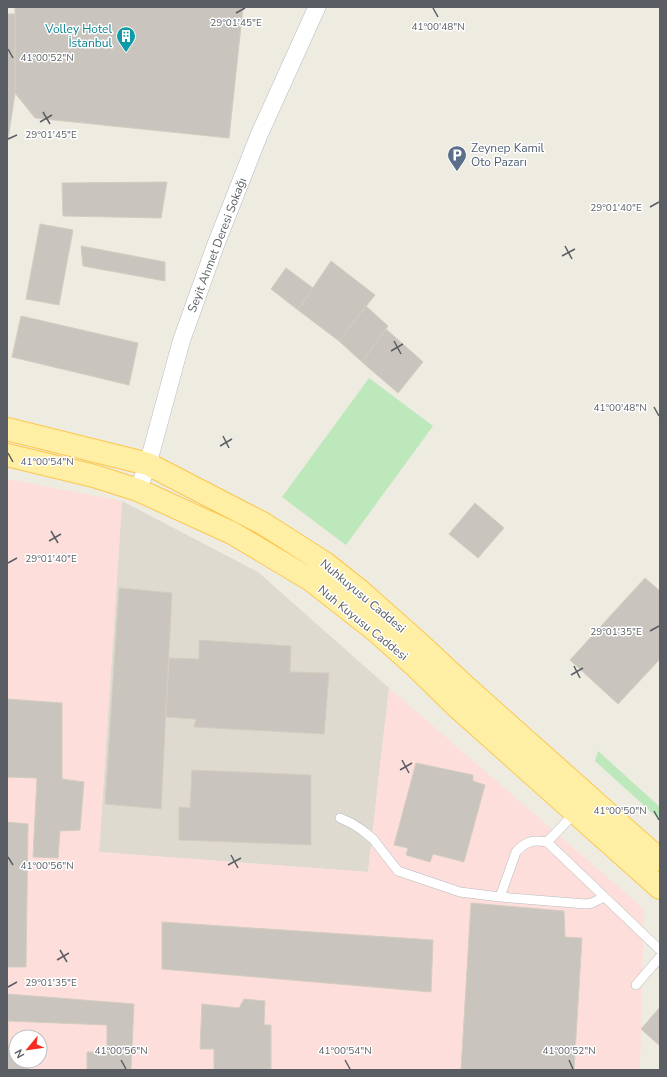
<svg xmlns="http://www.w3.org/2000/svg" width="667" height="1077" font-family="'Nunito Sans',sans-serif">
<style>
.education{fill:#dedad0}
.medical{fill:#fddedb;fill-rule:evenodd}
.green{fill:#bce8bb}
.building{fill:#c9c5be;stroke:#d3cdbf}
.lines{fill:none;stroke-linecap:round;stroke-linejoin:round}
.service-casing{stroke:#b7babf;stroke-width:10}
.minor-casing{stroke:#b7babf;stroke-width:18}
.primary-casing{stroke:#fcc74d;stroke-width:24}
.service{stroke:#fff;stroke-width:9}
.minor{stroke:#fff;stroke-width:17}
.primary{stroke:#ffefa5;stroke-width:22}
.ticks{fill:none;stroke:#5a5e64;stroke-width:1.5}
.labels{text-anchor:middle;stroke-width:3;stroke-linejoin:round;paint-order:stroke}
.culture-label{font-size:12px;fill:#0d838f;stroke:#fff;text-anchor:end}
.service-label{font-size:12px;fill:#4e5e75;stroke:#fff;text-anchor:start}
.street-label{font-size:12px;fill:#5a5e64;stroke:#fff}
.ticks-label{font-size:10px;text-anchor:middle;fill:#5a5e64;stroke:#fff;stroke-width:3;stroke-linejoin:round;paint-order:stroke}
</style>
<rect width="100%" height="100%" fill="#eeebe1"/>
<path class="education" d="M122 501 258 572 389 688 368 872 99 852Z"/>
<path class="medical" d="M7 479 122 501 99 852 368 872 389 688 644 909 640 1070H7ZM16 1037H40V1061H16Z"/>
<path class="green" d="M369 378 433 426 346 545 282 497Z
M598 751 660 807V820L595 761Z"/>
<path class="building" d="M15 7H243L229 138 35 118 15 93Z
M7 14H15V93L7 146Z
M167 182 161 218 63 216 62 183Z
M40 224 73 230 59 305 26 299Z
M81 246 165 262V281L83 266Z
M331 261 375 295 339 341 298 310Z
M286 268 313 288 298 310 271 289Z
M366 306 388 326 362 362 339 341Z
M21 316 138 343 129 385 12 357Z
M386 329 423 362 398 393 362 362Z
M475 503 504 528 478 558 449 534Z
M645 578 660 591V659L618 704 570 660Z
M119 588 172 593 161 809 105 804Z
M199 640 291 646 290 672 329 673 324 734 194 727 196 719 166 717 169 658 199 659Z
M7 699 62 703V779L84 782 80 830 60 831 58 858 33 857 37 778 7 777Z
M416 763 473 775V781L485 785 464 862 433 854 430 862 406 855 408 848 394 845Z
M192 770 311 775V845L179 840V807L190 808Z
M7 822 28 824 26 967H7Z
M471 903 564 911 565 937 582 938 574 1070H461Z
M162 922 433 940 431 992 162 969Z
M7 994 134 1004 131 1070H87V1052H107V1025L8 1021V1046L16 1047V1061H29L28 1070H7Z
M244 999 265 1001 264 1025H271V1070H214V1049H200L202 1004 239 1008Z
M660 1007V1046L641 1029Z"/>
<g class="lines">
<defs>
<path id="service" d="M340 818 351 823 362 830 373 839 398 871 460 892 500 897 586 904 592 903 604 897
M547 842 575 813
M500 897 516 852C525 842 533 839 547 842L660 950
M636 985 660 957"/>
<path id="minor" d="M138 490 148 464 181 342 216 244 259 135 317 7"/>
<path id="primary" d="M7 429 148 464 264 524 325 563 359 590 421 645 466 687 660 860
M7 455 94 476 138 490 232 533 311 580 376 631 413 664 456 706 660 888"/>
</defs>
<use href="#service" class="service-casing"/>
<use href="#minor" class="minor-casing"/>
<use href="#primary" class="primary-casing"/>
<use href="#service" class="service"/>
<use href="#minor" class="minor"/>
<use href="#primary" class="primary"/>
</g>
<path class="ticks" d="M433 8 438 17M236 13 245 8M8 49 13 58M43 112 50 124M40 122 52 115M8 139 17 135M650 207 659 202M565 246 572 259M562 256 575 249M394 341 401 354M391 351 403 344M654 407 659 416M223 436 229 448M220 446 232 439M8 453 13 462M51 531 58 543M49 541 61 534M8 563 17 558M650 631 659 626M574 666 580 678M571 675 583 668M402 760 409 773M400 770 412 763M654 811 659 820M231 855 238 868M8 857 13 865M228 865 241 858M60 950 67 962M57 960 69 953M8 987 17 982M121 1060 126 1069M345 1060 350 1069M569 1060 573 1069"/>
<defs>
<symbol id="building-pin" viewBox="-11 -11 22 30"><path d="M0 17L-7.5 6A9.5 9.5 0 1 1 7.5 6Z" fill="#0f9aa8" stroke="#fff"/><path d="M-4-6H4V6H1V3H-1V6H-4ZM-2.5-4.3h1.7v1.8h-1.7ZM.8-4.3h1.7v1.8H.8ZM-2.5-1h1.7V.8h-1.7ZM.8-1h1.7V.8H.8Z" fill="#fff"/></symbol>
<symbol id="parking-pin" viewBox="-11 -11 22 30"><path d="M0 17L-7.5 6A9.5 9.5 0 1 1 7.5 6Z" fill="#5c6f8a" stroke="#fff"/><path d="M-3.5-5.5H1a3.5 3.5 0 0 1 0 7H-1V5.5H-3.5ZM-1-3.4V-.6H.8a1.4 1.4 0 0 0 0-2.8Z" fill="#fff"/></symbol>
</defs>
<g fill-rule="evenodd">
<use href="#building-pin" x="115" y="25" width="22" height="30"/>
<use href="#parking-pin" x="446" y="144" width="22" height="30"/>
</g>
<g class="labels">
<g class="culture-label">
<text x="112" y="33">Volley Hotel<tspan x="112" dy="14">İstanbul</tspan></text>
</g>
<g class="service-label">
<text x="471" y="152">Zeynep Kamil<tspan x="471" dy="14">Oto Pazarı</tspan></text>
</g>
<g class="street-label">
<text transform="translate(217 245) rotate(-69)" y="4">Seyit Ahmet Deresi Sokağı</text>
<text transform="translate(363 596) rotate(40)" y="4">Nuhkuyusu Caddesi</text>
<text transform="translate(363 623) rotate(39)" y="4">Nuh Kuyusu Caddesi</text>
</g>
</g>
<g class="ticks-label">
<text x="236" y="26">29°01'45"E</text>
<text x="438" y="30">41°00'48"N</text>
<text x="47" y="61">41°00'52"N</text>
<text x="51" y="138">29°01'45"E</text>
<text x="616" y="211">29°01'40"E</text>
<text x="620" y="411">41°00'48"N</text>
<text x="47" y="465">41°00'54"N</text>
<text x="51" y="562">29°01'40"E</text>
<text x="616" y="635">29°01'35"E</text>
<text x="620" y="814">41°00'50"N</text>
<text x="47" y="869">41°00'56"N</text>
<text x="51" y="986">29°01'35"E</text>
<text x="121" y="1054">41°00'56"N</text>
<text x="345" y="1054">41°00'54"N</text>
<text x="569" y="1054">41°00'52"N</text>
</g>
<rect width="667" height="1077" fill="none" stroke="#5a5e64" stroke-width="16"/>
<g transform="translate(28 1049) rotate(241)"><circle r="19" fill="#ffffff" stroke="#bdbfc1"/>
<path d="M0-3L7 15L0 10L-7 15Z" fill="#f62c20"/>
<text y="-6" font-size="11" font-weight="bold" text-anchor="middle" fill="#5a5e64">N</text>
</g>
</svg>
